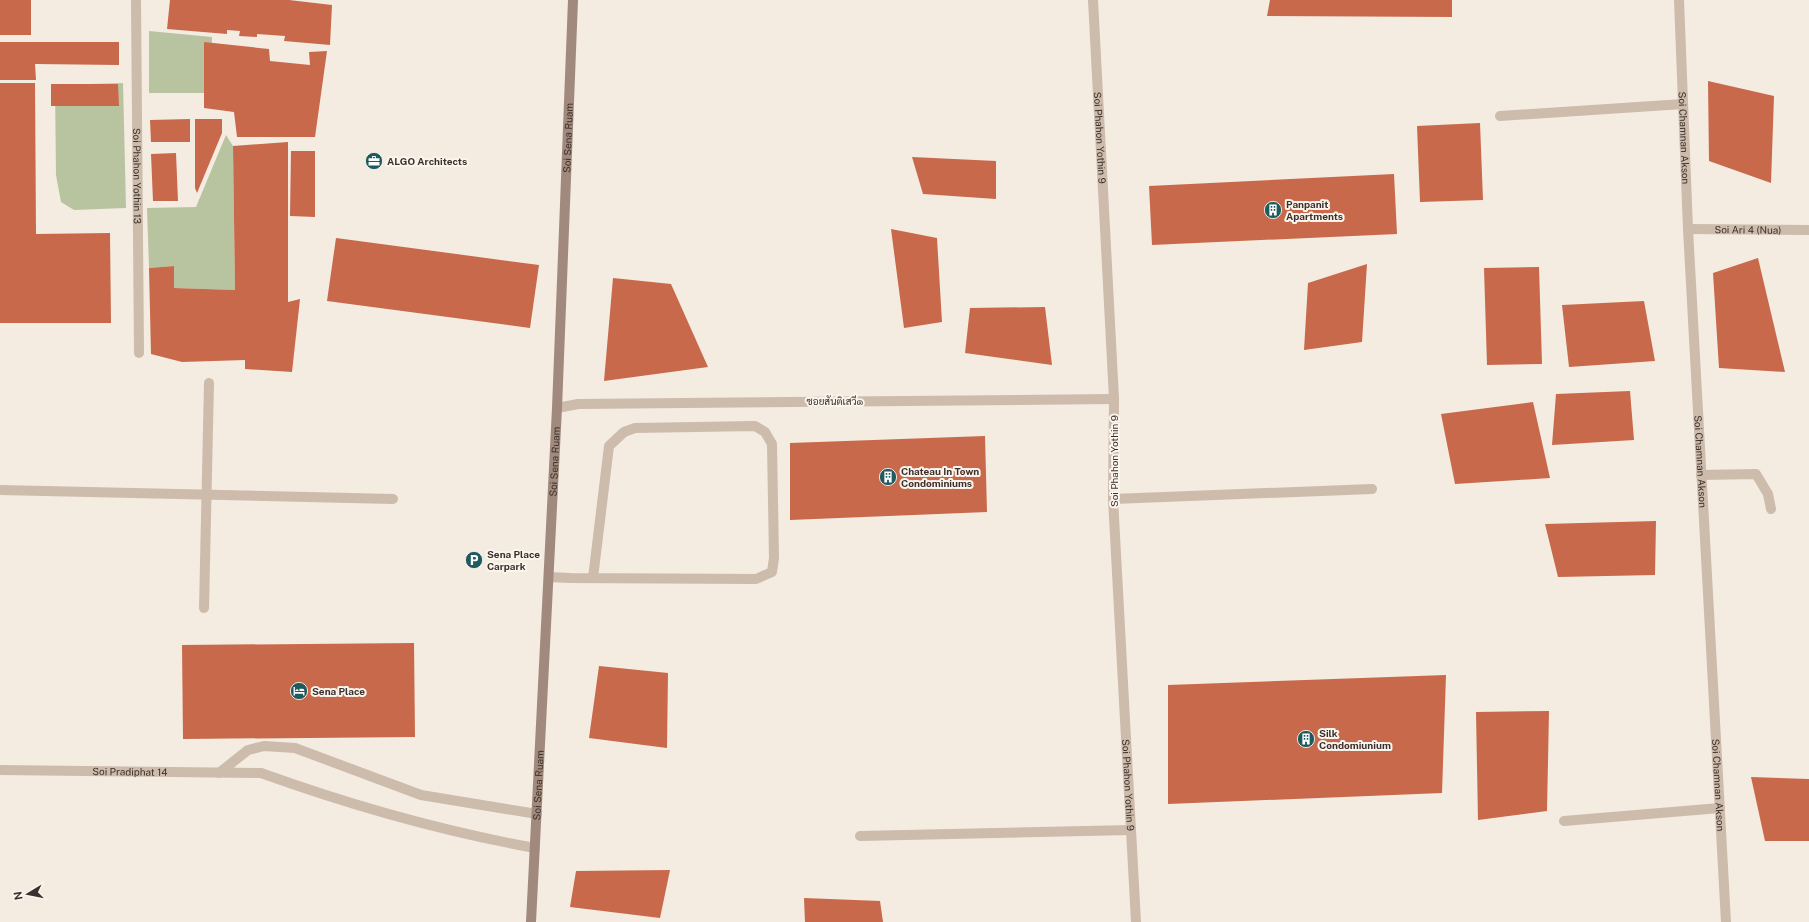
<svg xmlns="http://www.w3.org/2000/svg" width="1809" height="922" font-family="'Public Sans',Sarabun,sans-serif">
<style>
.green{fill:#b8c4a0}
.building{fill:#c8694b}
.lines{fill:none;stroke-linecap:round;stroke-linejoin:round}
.lane{stroke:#cdbbac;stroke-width:10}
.street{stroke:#cdbbac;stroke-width:10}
.secondary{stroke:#a18a7d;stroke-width:10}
.labels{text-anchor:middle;stroke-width:4;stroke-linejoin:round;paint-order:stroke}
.street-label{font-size:10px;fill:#3b302b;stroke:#fbf5ee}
.poi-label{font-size:10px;font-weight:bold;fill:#3b302b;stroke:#fbf5ee;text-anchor:start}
</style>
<rect width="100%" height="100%" fill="#f4ebe1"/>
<path class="green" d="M149 31 212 37 210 93H149Z
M123 83 126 208 74 210 61 202 56 175 55 85Z
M226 135 233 146 235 290 174 288V266L149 268 147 208 196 207Z"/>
<path class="building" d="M0 0H31V35H0Z
M170 0H289L332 5 330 45 284 41 285 36 257 34V37L239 36 240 31 227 30V34L167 29Z
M1270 0H1452V17L1267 16Z
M0 42H119V65L35 64 36 80H0Z
M204 42 269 49 270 61 310 65 309 52 327 51 315 137H237L234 112 204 108Z
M1708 81 1774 96 1771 183 1709 161Z
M0 83H35L36 234 110 233 111 323H0Z
M51 84H118L119 106H51Z
M190 119V142H151L150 120Z
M195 119H222V133L197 193 195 188Z
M1480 123 1483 200 1420 202 1417 126Z
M288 142V302L300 299 292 372 245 369V360L182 362 151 354 149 268 174 266V288L235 290 233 146Z
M291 151H315V217L290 216Z
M176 153 178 201H153L151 154Z
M912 157 996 161V199L923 194Z
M1394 174 1397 234 1152 245 1149 186Z
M891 229 937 238 942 322 904 328Z
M336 238 539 265 530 328 327 301Z
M1758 258 1785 372 1719 368 1713 273Z
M1367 264 1362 342 1304 350 1308 283Z
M1539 267 1542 364 1487 365 1484 268Z
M613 278 671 284 708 367 604 381Z
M1644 301 1655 361 1569 367 1562 305Z
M1045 307 1052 365 965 353 970 308Z
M1630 391 1634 440 1552 445 1556 394Z
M1533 402 1550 478 1455 484 1441 414Z
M985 436 987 512 790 520V443Z
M1656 521 1655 575 1558 577 1545 524Z
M414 643 415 737 183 739 182 645Z
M599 666 668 673 667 748 589 738Z
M1446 675 1442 793 1168 804V685Z
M1549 711 1547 811 1478 820 1476 712Z
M1751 777 1809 779V841H1765Z
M670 870 660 918 570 907 576 871Z
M804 898 880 901 883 922H805Z"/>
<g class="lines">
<path class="lane" d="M1701 475 1756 474 1768 494 1771 509
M549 577 570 578 756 579 772 572 774 558 772 444 765 432 755 426 635 428 624 432 609 446 593 578
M219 773 248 750 264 746 295 748 421 795 537 814
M261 773C350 805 441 831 535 848"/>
<g class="street">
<path id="s1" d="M136 0 139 353"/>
<path id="s2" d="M1093 0 1114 399 1113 499 1136 922"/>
<path id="s3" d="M1679 0 1688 229 1726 922"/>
<path d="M1500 116 1683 104"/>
<path id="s4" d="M1688 229 1809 230"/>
<path d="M557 408 578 404 1114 399"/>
<path d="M0 490 393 499"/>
<path d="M1113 499 1372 489"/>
<path d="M204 608 209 383"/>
<path id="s5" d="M0 770 261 773"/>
<path d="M1564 821 1720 808"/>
<path d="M860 836 1131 830"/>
</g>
<path class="secondary" id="s6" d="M531 922 557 408 573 0"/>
</g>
<defs>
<symbol id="office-disc" viewBox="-11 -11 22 22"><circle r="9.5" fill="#1f5a5e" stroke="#fbf5ee"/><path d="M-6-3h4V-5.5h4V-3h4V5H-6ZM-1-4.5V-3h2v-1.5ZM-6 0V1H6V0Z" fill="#fff"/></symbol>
<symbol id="building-disc" viewBox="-11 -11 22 22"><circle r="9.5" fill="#1f5a5e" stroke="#fbf5ee"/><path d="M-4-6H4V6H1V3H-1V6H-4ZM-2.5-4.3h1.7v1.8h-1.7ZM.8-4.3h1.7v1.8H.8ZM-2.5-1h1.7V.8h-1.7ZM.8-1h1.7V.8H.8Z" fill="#fff"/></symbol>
<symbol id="parking-disc" viewBox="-11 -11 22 22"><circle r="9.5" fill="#1f5a5e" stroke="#fbf5ee"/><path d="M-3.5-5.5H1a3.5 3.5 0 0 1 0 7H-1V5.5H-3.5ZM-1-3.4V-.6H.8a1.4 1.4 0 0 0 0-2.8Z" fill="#fff"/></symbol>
<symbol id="hotel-disc" viewBox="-11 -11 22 22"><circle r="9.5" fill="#1f5a5e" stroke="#fbf5ee"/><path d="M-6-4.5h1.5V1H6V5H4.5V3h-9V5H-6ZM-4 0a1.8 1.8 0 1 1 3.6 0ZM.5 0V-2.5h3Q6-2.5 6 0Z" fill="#fff"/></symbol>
</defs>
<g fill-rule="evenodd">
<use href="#office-disc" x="364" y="151" width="20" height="20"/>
<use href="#building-disc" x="1263" y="200" width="20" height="20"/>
<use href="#building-disc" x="878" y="467" width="20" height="20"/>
<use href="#parking-disc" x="464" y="550" width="20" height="20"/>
<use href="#hotel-disc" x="289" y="681" width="20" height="20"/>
<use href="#building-disc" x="1296" y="729" width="20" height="20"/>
</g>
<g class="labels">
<g class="street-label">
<text dy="4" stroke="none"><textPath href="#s6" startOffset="785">Soi Sena Ruam</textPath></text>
<text dy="4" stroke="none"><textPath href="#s2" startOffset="138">Soi Phahon Yothin 9</textPath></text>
<text dy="4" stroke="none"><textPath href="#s3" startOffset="138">Soi Chamnan Akson</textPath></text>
<text dy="4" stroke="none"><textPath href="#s1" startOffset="176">Soi Phahon Yothin 13</textPath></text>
<text dy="4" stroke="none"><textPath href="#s4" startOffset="60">Soi Ari 4 (Nua)</textPath></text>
<text x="835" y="405">ซอยสันติเสวี๑</text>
<text dy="4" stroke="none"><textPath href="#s6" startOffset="461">Soi Sena Ruam</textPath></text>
<text transform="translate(1114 461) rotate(-90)" y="4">Soi Phahon Yothin 9</text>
<text dy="4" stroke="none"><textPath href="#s3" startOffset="462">Soi Chamnan Akson</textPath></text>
<text dy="4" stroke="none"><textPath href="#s5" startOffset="130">Soi Pradiphat 14</textPath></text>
<text dy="4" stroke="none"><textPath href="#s6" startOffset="137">Soi Sena Ruam</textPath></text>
<text dy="4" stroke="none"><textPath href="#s2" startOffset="786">Soi Phahon Yothin 9</textPath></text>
<text dy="4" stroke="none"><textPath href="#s3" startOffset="786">Soi Chamnan Akson</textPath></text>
</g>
<g class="poi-label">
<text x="387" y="165">ALGO Architects</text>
<text x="1286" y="208">Panpanit<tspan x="1286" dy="12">Apartments</tspan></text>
<text x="901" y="475">Chateau In Town<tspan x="901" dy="12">Condominiums</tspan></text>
<text x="487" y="558">Sena Place<tspan x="487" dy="12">Carpark</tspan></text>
<text x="312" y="695">Sena Place</text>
<text x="1319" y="737">Silk<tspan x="1319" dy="12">Condomiunium</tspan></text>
</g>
</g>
<g transform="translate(28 894) rotate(260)" stroke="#fbf5ee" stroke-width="3" paint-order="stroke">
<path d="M0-3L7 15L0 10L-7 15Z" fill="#3b302b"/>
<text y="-6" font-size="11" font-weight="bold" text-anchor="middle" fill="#3b302b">N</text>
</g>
</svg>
